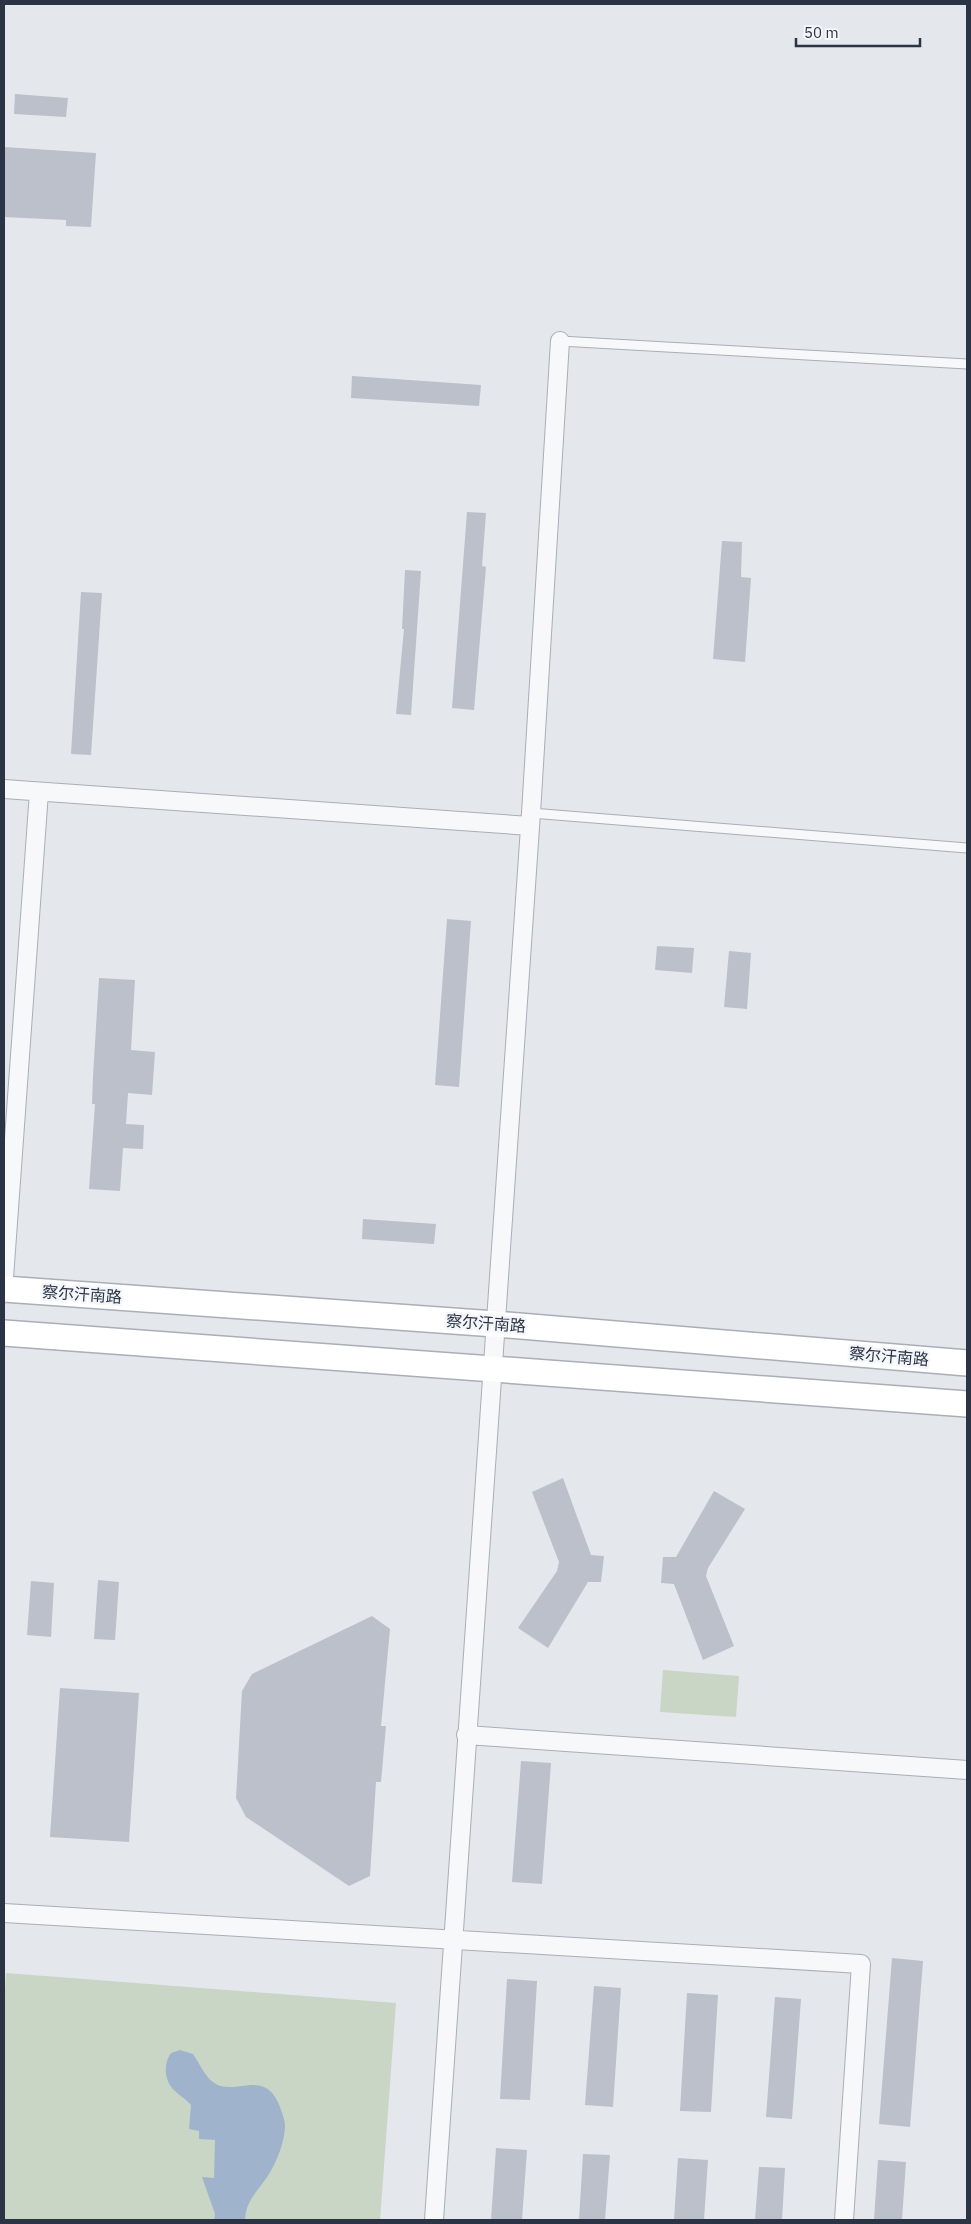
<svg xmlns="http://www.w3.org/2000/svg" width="971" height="2224" font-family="'IBM Plex Sans','Noto Sans SC',sans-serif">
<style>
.green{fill:#c9d6c5}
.water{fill:#9fb4cc}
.building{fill:#bbc0ca}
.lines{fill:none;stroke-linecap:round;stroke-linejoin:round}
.service-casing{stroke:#a9aeb7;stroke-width:11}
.minor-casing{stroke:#a9aeb7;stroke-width:20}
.secondary-casing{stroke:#a9aeb7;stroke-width:28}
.service{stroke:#f7f8fa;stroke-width:9}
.minor{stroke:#f7f8fa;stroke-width:18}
.secondary{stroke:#fff;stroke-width:25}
.labels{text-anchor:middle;stroke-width:5;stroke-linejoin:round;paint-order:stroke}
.street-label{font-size:16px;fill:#2b3445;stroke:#f4f6f9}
</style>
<rect width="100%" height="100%" fill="#e4e7ec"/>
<path class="green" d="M663 1670 739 1676 736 1717 660 1712Z
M6 1973 396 2003 380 2220H4V2006Z"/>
<path class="water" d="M180 2050 193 2054C208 2077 210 2091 242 2086 251 2085 255 2084 264 2087 272 2090 277 2099 280 2107 282 2113 285 2120 285 2126 285 2142 275 2167 265 2180 255 2194 246 2202 245 2220H214L215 2214 202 2177 214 2178 215 2140 199 2139V2131L189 2129 191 2105C186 2099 180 2096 175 2091 164 2081 163 2064 171 2053Z"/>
<path class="building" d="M15 94 68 98 66 117 14 114Z
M4 147 96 153 91 227 66 226V220L4 217Z
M352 376 481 385 479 406 351 398Z
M467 512 486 513 482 566 486 567 474 710 452 708Z
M722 541 742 542 741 577 751 578 745 662 713 659Z
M405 570 421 571 411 715 396 714 404 629H402Z
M81 592 102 593 91 755 71 754Z
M447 919 471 921 459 1087 435 1085Z
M657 946 694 948 692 973 655 970Z
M729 951 751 953 747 1009 724 1007Z
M99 978 135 980 131 1050 155 1052 152 1095 128 1093 126 1124 144 1125 143 1149 123 1148 120 1191 89 1189 95 1104H92L93 1076Z
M363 1219 436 1224 434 1244 362 1239Z
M563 1478 591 1555 604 1556 601 1582H588L548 1648 518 1628 557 1571 559 1562 532 1492Z
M714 1491 745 1509 708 1568 706 1576 734 1646 703 1660 674 1584 661 1583 663 1557H676Z
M98 1580 119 1582 115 1640 94 1639Z
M31 1581 54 1583 51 1637 27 1635Z
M372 1616 390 1629 381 1726H386L381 1782H376L370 1876 349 1886 246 1817 236 1798 242 1691 252 1674Z
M60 1688 139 1693 129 1842 50 1837Z
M521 1761 551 1763 542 1884 512 1882Z
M892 1958 923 1961 910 2127 879 2124Z
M507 1979 537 1981 530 2100 500 2099Z
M594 1986 621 1988 613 2107 585 2105Z
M687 1993 718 1995 711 2112 680 2111Z
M775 1997 801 1999 792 2119 766 2117Z
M496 2148 527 2150 522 2220H491Z
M583 2154 610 2155 605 2220H579Z
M678 2158 708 2160 704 2220H674Z
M878 2160 906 2162 902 2220H874Z
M759 2167 785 2168 782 2220H755Z"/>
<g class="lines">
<defs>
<path id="service" d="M560 341 967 364
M531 813 967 848"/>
<path id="minor" d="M4 789 530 826
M4 1278 39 792
M466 1735 967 1770
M4 1913 861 1964 844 2220
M434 2220 531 813 560 341"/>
<path id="secondary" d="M4 1289 495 1324 967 1363
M4 1333 967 1404"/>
</defs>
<use href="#service" class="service-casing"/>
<use href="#minor" class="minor-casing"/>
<use href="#secondary" class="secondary-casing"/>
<use href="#service" class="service"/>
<use href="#minor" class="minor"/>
<use href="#secondary" class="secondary"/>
</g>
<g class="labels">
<g class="street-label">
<text transform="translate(82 1294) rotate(4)" y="6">察尔汗南路</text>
<text transform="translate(486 1323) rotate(4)" y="6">察尔汗南路</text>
<text transform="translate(889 1356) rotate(5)" y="6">察尔汗南路</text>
</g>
</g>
<rect width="971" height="2224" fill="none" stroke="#2b3445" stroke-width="10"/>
<path d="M796 38v8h124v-8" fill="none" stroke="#2b3445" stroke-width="2.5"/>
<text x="804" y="38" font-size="15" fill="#2b3445" stroke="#f4f6f9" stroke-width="4" paint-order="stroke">50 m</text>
</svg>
